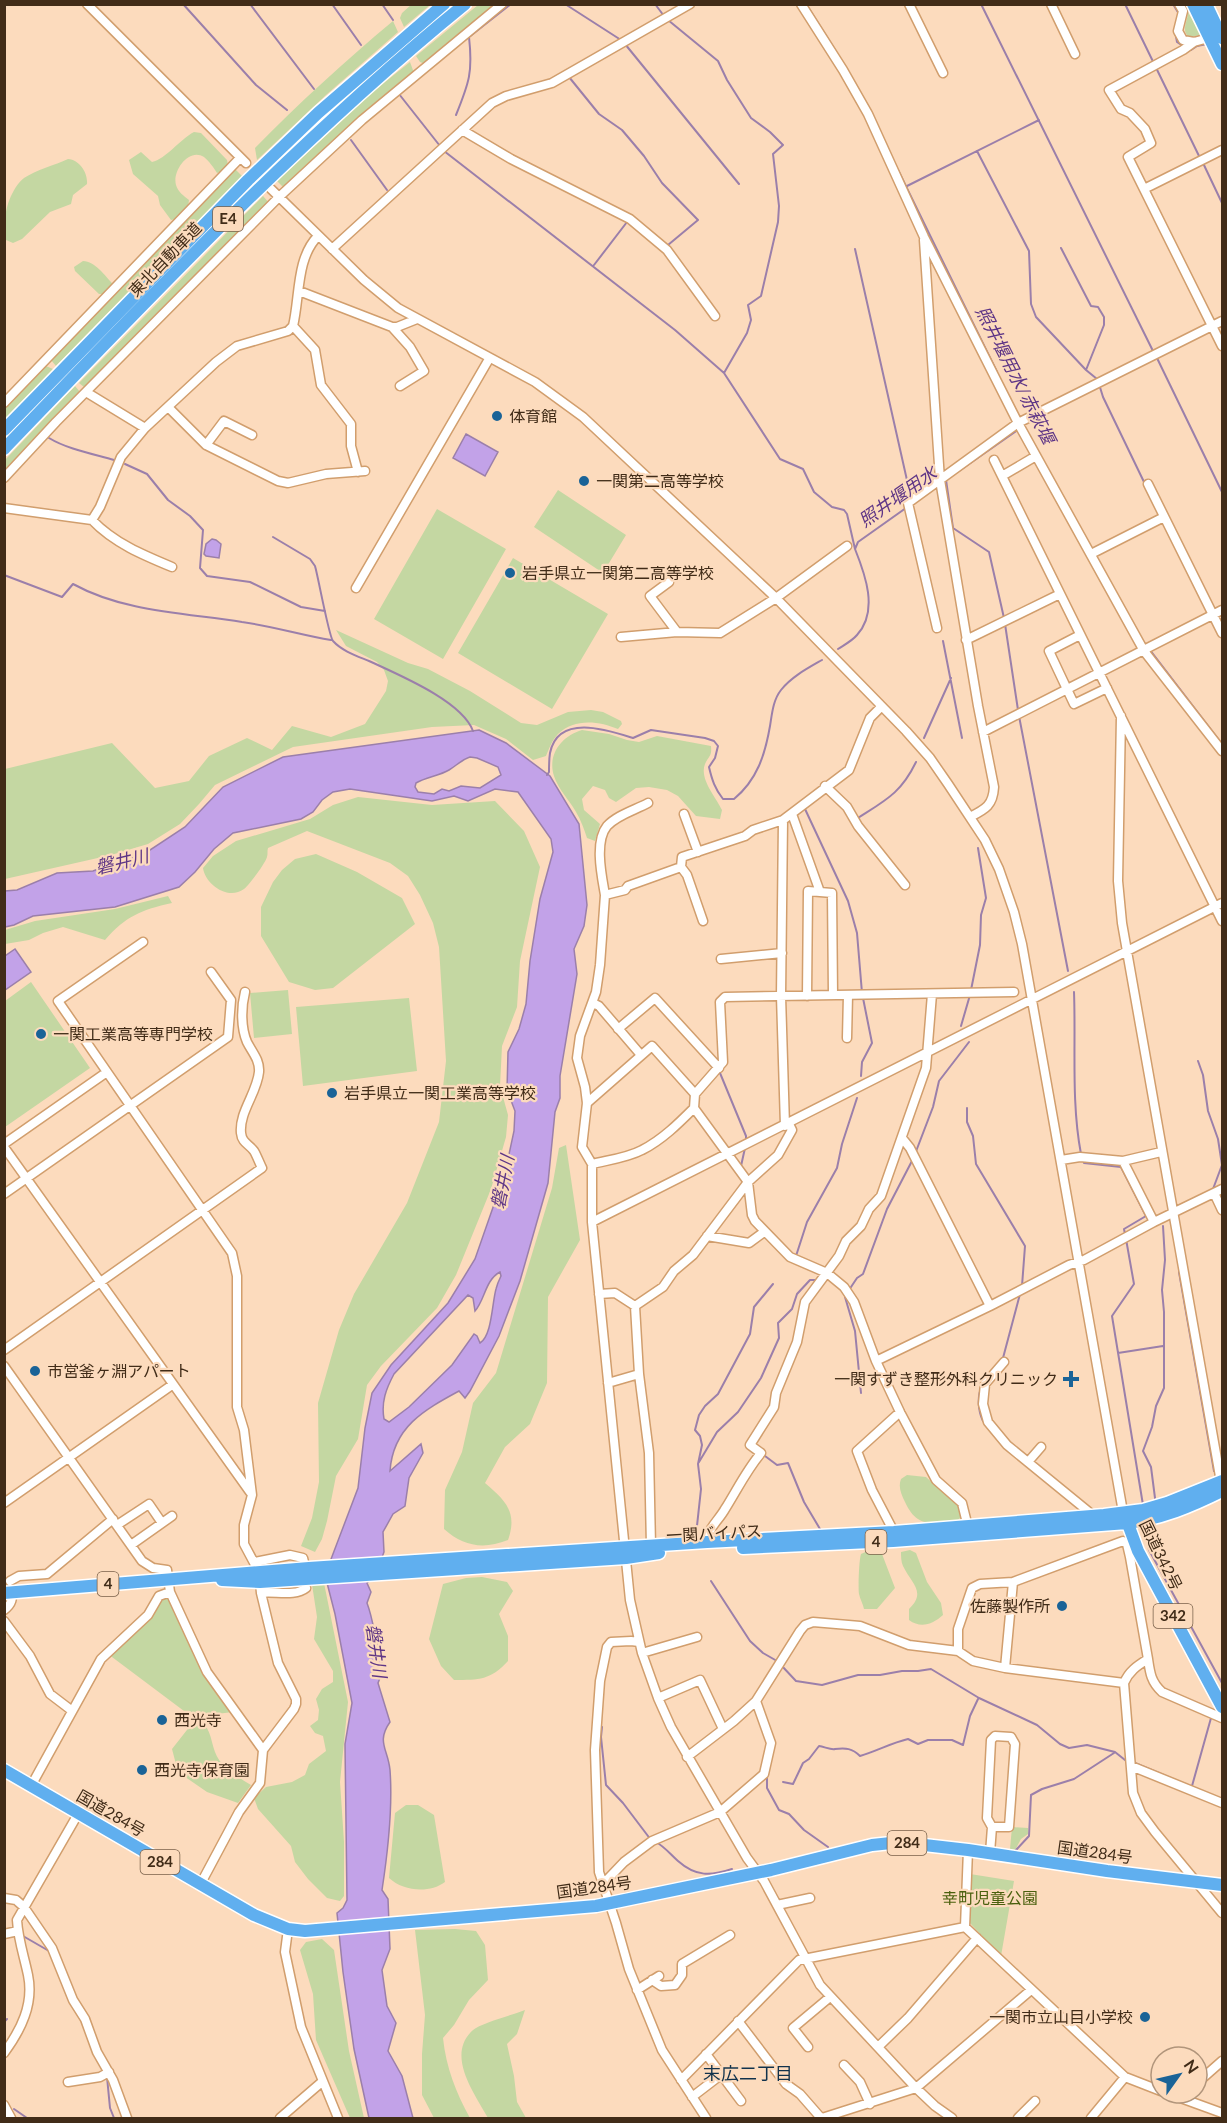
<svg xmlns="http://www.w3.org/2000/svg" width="1227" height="2123" font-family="Lato,'Noto Sans JP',sans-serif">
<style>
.green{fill:#c4d7a2}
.water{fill:#c2a2e8;stroke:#9b7faa;stroke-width:1.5;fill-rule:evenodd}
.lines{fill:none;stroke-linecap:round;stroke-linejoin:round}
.stream{stroke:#9b7faa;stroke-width:2}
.minor-casing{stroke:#d19e6d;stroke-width:11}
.highway-casing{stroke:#fff;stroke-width:15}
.minor{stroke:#fff;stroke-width:8}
.highway{stroke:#60afef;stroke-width:12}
.poi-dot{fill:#1a6397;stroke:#fcdbbd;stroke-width:2}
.labels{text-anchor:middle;stroke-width:4.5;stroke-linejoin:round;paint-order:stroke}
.shield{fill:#fcdbbd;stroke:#79604a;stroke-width:1.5}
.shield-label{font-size:15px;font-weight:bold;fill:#412c18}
.street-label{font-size:16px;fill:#412c18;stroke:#fcdbbd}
.poi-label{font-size:16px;fill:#412c18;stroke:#fcdbbd;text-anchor:start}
.park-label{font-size:16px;fill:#4a600e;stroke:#fcdbbd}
.water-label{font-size:18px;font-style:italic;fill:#5e3586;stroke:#fcdbbd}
.neighbourhood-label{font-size:18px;fill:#11324c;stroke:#fcdbbd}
</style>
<rect width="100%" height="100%" fill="#fcdbbd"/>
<path class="green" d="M412 4 430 5 404 27 400 18 402 13Z
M478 5H498L425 64 420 62 416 56Z
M1183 5H1184L1201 35 1189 37C1181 30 1187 23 1188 13Z
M393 21 398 32 326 95 257 160 255 148C299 103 345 61 393 21Z
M410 62 414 73 285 189 277 181 375 90Z
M194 132 201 133 227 160 228 165 223 171 217 173C214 168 209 161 204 157 189 147 172 171 176 185 178 192 184 196 189 200L188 207 176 219 171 220 160 205 158 196 133 174 129 160 141 152 152 162C166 159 179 140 194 132Z
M68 159C80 160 88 173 87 184L73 195 71 204 50 212 22 239 13 243 6 240C1 222 8 191 24 178 36 170 55 165 68 159Z
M235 169 242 176 56 366 51 360Z
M263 196 270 204 87 386 84 387 79 383Z
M83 261C95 261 105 276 113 284L104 294H99L75 271 74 267Z
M46 366 53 369 5 419V407Z
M75 386 80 392 5 474V460Z
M558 490 626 535 603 573 534 527Z
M437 509 506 549 443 659 374 619Z
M513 558 608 614 552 709 458 653Z
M336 630 408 663 428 669 470 691 521 723 537 725 568 712 591 710 603 712 621 721 622 724 618 729C599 721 574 718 558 734 552 740 549 749 546 756L533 760 506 739 474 725 432 727 293 747 215 785 199 804 180 824 148 844 111 855 5 879V769L112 743 155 788 189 781 209 756 247 738 272 750 292 726 331 737 365 724 386 691 388 681 384 670 377 662 346 646Z
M582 730 609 734 627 740 639 742 657 736 711 746C712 757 709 755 705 764 699 779 716 797 722 810L720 819 696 816 678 796 667 790 649 787 636 788 616 802 609 798 605 790 593 786 582 799 584 810 600 824 595 841 587 838C584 829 581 820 576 812 570 801 558 789 554 776 547 754 562 736 582 730Z
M358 797 432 805 495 801 524 831 540 867 520 961 517 1007 502 1046 500 1086 508 1115 506 1137 491 1189 456 1275 437 1308 381 1366 367 1385 358 1439 336 1476 327 1521 322 1539 315 1552 301 1546 312 1518 319 1482 318 1403 339 1330 354 1294 407 1203 439 1122 446 1061 439 947 433 923 420 895 408 876 390 863 307 831 268 848C267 851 268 854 267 857 265 864 249 885 244 889 228 901 205 884 203 868L213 856 236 841 310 819 333 805Z
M316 854 357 872 402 898 415 924 333 988 315 990 289 982 261 936V907L273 882 282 870 295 859Z
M168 896 172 903C141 910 126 916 105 940L63 927 43 933 29 940 5 944V930L35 921 115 909Z
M31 982 90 1068 5 1127V1001Z
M288 990 292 1034 254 1038 250 993Z
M409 998 417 1071 303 1086 296 1007Z
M566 1145 580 1240 548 1297 547 1383 530 1424 505 1447 485 1483C505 1500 518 1512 508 1540 483 1550 463 1546 444 1529L445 1490 462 1452 473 1403 496 1373 552 1188 559 1148Z
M907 1475 926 1477 958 1506 961 1517 958 1520C932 1522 918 1530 905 1502 901 1494 898 1487 901 1479Z
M870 1550 882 1554 895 1588 877 1609H864C863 1604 860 1599 859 1594 858 1589 859 1559 861 1554Z
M910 1550 916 1553 927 1582 941 1603 943 1615C933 1624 921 1629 909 1620V1609C927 1592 911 1583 903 1566 901 1562 901 1556 901 1552Z
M482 1577 507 1582 513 1591 499 1614 508 1636V1661C491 1680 479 1680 454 1680L441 1666 429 1639 443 1584 466 1578Z
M311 1578 324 1583 348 1702 340 1782 344 1842V1896L340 1901 327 1898 308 1879 295 1862 291 1846 258 1809 254 1798 266 1787 292 1782 305 1775 309 1764 326 1751 323 1736 315 1733 310 1726 318 1720 319 1710 316 1699 322 1689 333 1682V1671L314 1639 317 1617Z
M168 1596 233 1712 192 1717 108 1654 160 1599Z
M202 1720C212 1735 210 1737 215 1752 220 1767 238 1777 251 1785L238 1803 207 1792 178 1772 172 1749 194 1721Z
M406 1805H418L434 1815 445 1882C429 1894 403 1891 389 1878L395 1813Z
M1012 1827 1028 1828V1834L1021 1839 1015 1850 1010 1849Z
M970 1874 1014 1881 1001 1956 969 1922Z
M455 1929 476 1931 485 1945 488 1980 469 2000 454 2025 443 2038C446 2067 456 2093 470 2118H434L422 2095V2054L425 2015 415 1930Z
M322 1939 334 1950 349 2051 364 2118H350L316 2040 313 1994 300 1950 306 1942Z
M525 2010 517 2034 507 2044 514 2076 517 2102 526 2118H488C475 2094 445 2055 473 2030 481 2023 513 2015 525 2010Z"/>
<path class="water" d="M466 434 498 452 485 476 453 458Z
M212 539 216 540 221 544 219 558 206 556 204 554 206 544Z
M479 730 506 743 550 776 579 824 587 905 584 926 574 949 577 974 560 1076V1098L555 1112 548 1183 520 1281 499 1336 470 1391 465 1398 459 1391C424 1410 393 1427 390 1471L421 1444 423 1453 409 1478 405 1506 393 1514 383 1532 384 1552 377 1571 367 1583 371 1592 367 1603C375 1624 375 1646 384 1668L378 1683 390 1722C376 1742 388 1749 390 1770 393 1810 388 1851 382 1890L388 1899 390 1949 382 1970 387 2006 396 2023 388 2051 402 2076 413 2118H369L354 2049 343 1972 337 1913 343 1908 347 1900 345 1744 352 1703 335 1614 325 1575 358 1488 365 1428 372 1393 391 1365 448 1303 475 1259 505 1173 514 1131 515 1111 507 1090 508 1052 519 1029 526 1004 530 961 540 899 553 852 551 839 518 792 495 789 468 801 454 796 432 801 350 789 333 792 322 800 313 812 301 819 233 833 214 849 195 872 179 887 115 907 33 916 14 925 5 927V891L17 890 57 873 93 871 125 859 141 856 185 827 223 787 283 757ZM470 757 477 758 498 767 501 775 480 788 461 786 449 791 442 789 434 794 418 792 415 787 416 783C426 777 439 776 449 770 456 766 461 760 470 757ZM500 1272 501 1276C499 1280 497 1285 496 1289 492 1303 492 1336 480 1343L477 1336 474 1334 452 1365 409 1407 389 1422 384 1419C381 1402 386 1389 394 1374L468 1295 473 1298 475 1311C485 1300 485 1280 500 1272Z
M15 949 31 972 5 990V956Z"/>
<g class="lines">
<path class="stream" d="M183 4 256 85 287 110
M250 4 314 89
M332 4 361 45
M382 4 393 20
M565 4 621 40
M655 4 664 16
M806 4 835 50
M981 4 1153 351
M1125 4 1200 158
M1173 4 1179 14
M668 20 718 61 727 80 751 118 770 132 783 145 773 154 779 206 778 222 761 296 748 305 751 320 747 333 724 373
M1175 31 1177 42 1183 46
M625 44 739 184
M1188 49 1191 50 1197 46 1207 44
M569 77 599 114 622 130 644 156 662 183 698 220 668 245
M399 94 440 146
M456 115C469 83 473 72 469 37L511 4
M351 140 387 190
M444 151 675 330 724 373 780 459 803 469 814 492 832 507 844 510 847 514 855 549
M977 151 1029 251 1031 304 1036 317 1086 370 1097 379
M1203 163 1222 203
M898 170 997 372
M907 186 1039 120
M1061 248 1091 306 1098 307 1104 317V325L1086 370
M855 249 911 498
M594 265 627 222
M1156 356 1222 492
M1099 384 1103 397 1144 482
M49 438C67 449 93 454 114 460
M125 464 147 474 168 500 190 516 203 530 200 568 207 576 250 582 301 607 325 611
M959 471 1019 429
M946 480 953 528 989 552 1004 618
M273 537 310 559 315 566C318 576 329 637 333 641 342 651 357 656 369 661 399 675 462 701 473 731
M4 575 62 597 73 584C124 612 185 613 242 622 272 626 301 635 331 640
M1005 624 1018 710
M943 641 962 738
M838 649C844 645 852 641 857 635 879 611 865 574 855 549L858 542 906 508
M1150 650 1222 744
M1019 716 1068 971
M924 738 951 678
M547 775 549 772C549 766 549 759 550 753 558 713 608 730 633 738L651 730 705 738 714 741 718 746 715 758 709 767C712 780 715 789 723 799H734C757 780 765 755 770 726 772 714 773 700 781 690 791 677 808 668 822 660
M805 809 848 901 857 933 862 993
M858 818C886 800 901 793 916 762
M971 990 980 945 981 915 986 898 978 848
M1074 992C1076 1045 1071 1102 1081 1154
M961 1026 970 995
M1198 1061 1203 1075 1208 1111 1218 1139 1222 1165 1213 1189
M720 1073 746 1136V1140
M861 1076 862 1062 872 1043 863 998
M967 1108V1122L973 1136 976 1164 1025 1246 1022 1286
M915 1154 933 1107 939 1081 969 1042
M1083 1159 1084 1163 1121 1167 1146 1216 1124 1229 1125 1234
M741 1166 745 1148
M1126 1239 1134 1284 1112 1316 1143 1505
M796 1256 807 1222 837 1168 842 1144 857 1098
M1179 1272 1214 1471
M849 1290 857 1278 863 1274 887 1209 913 1159
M846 1295 845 1297 855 1331 861 1393
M1118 1353 1163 1346
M1003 1358 1020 1294
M982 1386C977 1396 978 1411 983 1421
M765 1456 777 1465 788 1463 804 1502 820 1529
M699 1462 717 1432 738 1412 761 1378 779 1338 778 1323 792 1309 797 1294 810 1280H815
M1155 1498 1151 1467 1143 1451 1152 1427 1156 1406 1164 1388V1312L1162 1290 1165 1260 1163 1226
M1153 1524 1154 1527 1147 1540 1149 1550 1222 1683
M696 1535 701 1489 698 1464 702 1445 700 1436 695 1430 699 1415 705 1406 718 1394 750 1334 754 1307 773 1284
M711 1581 750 1641 763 1653 777 1661
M781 1665 796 1681 822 1685 858 1675H880L902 1671H918L931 1669 979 1698 1037 1725 1060 1744 1069 1748 1087 1745 1115 1752 1125 1760
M602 1727 601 1737 606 1785 623 1803 651 1840
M1135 1763 1207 1793
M767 1776V1788L779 1810 789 1814 804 1830 828 1847
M783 1782 793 1784 803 1763 809 1759 819 1746C825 1747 831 1750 835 1749 846 1748 852 1748 860 1756 877 1751 891 1743 908 1739L918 1744 928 1740H952L963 1745 970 1716 978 1699
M1192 1786 1211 1718
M656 1842C665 1847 671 1855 678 1861 696 1877 711 1876 732 1869
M1015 1851 1029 1836 1031 1795 1042 1789 1074 1779 1114 1753
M23 1936 49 1951
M4 2022 7 2019
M91 2046 107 2077 110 2108 114 2118
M14 2109 27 2118"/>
<defs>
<path id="minor" d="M87 4 246 163
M801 4 843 70 868 114 924 237 1018 423 1144 651 1222 751
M909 4 943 73
M1051 4 1075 54
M1179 4 1183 11 1178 31 1183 40 1194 42 1212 37
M1194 42 1183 50 1109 90 1121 109 1130 113 1145 129 1151 143 1128 157 1222 346
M462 130 511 159 630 219 667 250 715 316
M271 189 364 280 398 308 535 382 583 417 776 598 906 731 930 758 948 784 985 840 999 869 1014 912 1022 944 1123 1512
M1144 189 1222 150
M924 240 940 480 978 706 994 787C993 805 986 809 970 817
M332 249 492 103 506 96 552 83 690 4
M299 291 392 327H397L417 319
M293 326 315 350 321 385 351 424V446L358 472
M392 327 410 347 424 371 400 386
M86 392 145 428
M4 403 240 158
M168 407 206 445 278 481 288 483 326 474 365 471
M206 445 224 421 252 435
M994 460 1222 921
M1002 476 1036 456
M4 478 56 422 279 197 362 120 502 4
M1148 484 1222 633
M4 508 92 520 100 507 121 457 145 428 216 362 237 346 288 331 293 326C300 297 296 258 318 236
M92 520C114 543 143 555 172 567
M1091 554 1164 517
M669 582 650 596 677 632
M356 588 489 359
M937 628 908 503 1018 423 1222 321
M1080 635 1049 651 1074 704 1107 688
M621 637 677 632 720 633 776 598 847 546
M966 640 1060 594
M1121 716 1118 881 1122 923 1221 1482
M983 732 1222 610
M825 786 847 807 858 826 905 885
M684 814 698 852
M792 814 820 892
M783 820 849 770 870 718 881 707
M681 867 687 875 703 921
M605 895C602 877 594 842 607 826 617 815 635 810 648 803
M143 942 58 1001 232 1253 237 1276V1407L244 1430 252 1495 244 1525V1544L259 1572 261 1593 278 1663 296 1699V1704L294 1709 263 1750 260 1783 239 1812 200 1885
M721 959 782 953
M807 996 808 891 832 893 833 995
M593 1003 599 1006 641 1055
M618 1029 655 998 719 1068
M847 1038 848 995
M587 1103 652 1046 695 1094
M694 1108 748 1182 752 1215 755 1221 790 1257 827 1273 844 1287 854 1302 876 1361 900 1412 936 1480 962 1503 968 1527
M902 1138 910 1148 990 1306
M4 1144 107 1072
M4 1147 250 1492
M1061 1160 1080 1157 1123 1161 1161 1152
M1123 1161 1154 1222
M592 1164 582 1147 587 1103 585 1087 577 1058 580 1036 596 992 600 965 605 895 625 890 628 886 681 867 682 857 745 836 753 830 783 820 781 996 785 1126
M1214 1193 1222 1210
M4 1194 228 1037 231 1000 211 972
M592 1222V1164C608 1160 627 1158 642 1150 662 1140 679 1123 694 1108L695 1094 723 1062 720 1002 725 997 1014 992
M707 1236 749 1243 764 1232
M599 1294 615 1293 635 1306 663 1287 674 1271 693 1255 748 1182 778 1155 792 1130 789 1124
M635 1306 639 1374 649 1453 651 1546
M4 1350 262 1168C259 1162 257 1156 254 1151 249 1144 242 1143 241 1133 239 1112 257 1093 259 1072 260 1060 252 1052 247 1042 241 1028 241 1008 245 992
M876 1361 990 1306 1069 1265 1084 1260 1154 1222 1222 1189
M1004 1362 985 1384 983 1404 988 1422 1007 1445 1089 1512 1090 1516
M4 1366 142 1561 153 1568 167 1570 170 1592 207 1672 263 1750
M608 1383 639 1374
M1028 1462 1041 1447
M4 1503 172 1385
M117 1525 149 1504 162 1523
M894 1532 872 1490 857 1451 900 1412
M707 1542C707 1529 719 1520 725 1509 737 1490 746 1471 761 1453L750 1445 774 1407 776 1393 797 1342 805 1302 839 1256 846 1241 861 1226 869 1209 881 1196 926 1068 932 994
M131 1545 172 1516
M1138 1551 1130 1557 1148 1659C1137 1666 1129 1671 1124 1683L1133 1793 1141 1813 1155 1832 1222 1913
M255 1562 290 1555 303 1558 304 1562
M10 1581 19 1576 47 1574 113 1519
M261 1593C274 1591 295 1597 306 1588
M4 1610C12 1604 13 1599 11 1589
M4 1621 30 1656 50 1694 71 1710
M639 1642 631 1641 611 1642 607 1647 600 1681 595 1750 599 1872 616 1923 629 1969 662 2050 706 2118
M958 1651V1629L972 1588 980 1584 1013 1582 1123 1541 1127 1544 1130 1557
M642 1653 697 1637
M1148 1659C1150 1673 1151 1682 1162 1692L1222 1718
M1005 1668 1013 1582
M658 1698 700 1680 723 1729
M687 1757 734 1721 756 1701 800 1631 805 1625 813 1622 860 1626 909 1645 958 1651 973 1661 1005 1668 1124 1683
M1131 1766 1222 1803
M31 1786 101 1659 148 1615 159 1596 170 1592
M968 1850 965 1927 1125 2077 1161 2091
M990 1853 992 1827 987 1818 991 1740 995 1736 1011 1737 1015 1744 1009 1827H992
M602 1885 624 1862 652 1841 720 1812 764 1774 771 1743 756 1701
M4 1898 16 1900 24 1907 52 1948 73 2000 85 2019 97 2052 113 2080 127 2118
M777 1905 810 1898
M288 1929 285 1952 301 2027 338 2118
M4 1934 18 1931
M652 1980 661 1986 675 1985 682 1975V1964L730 1935
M637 1990 659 1976
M738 2021 786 2084 800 2094 821 2118
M808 2047 793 2028 830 1997
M878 2047 908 2018 977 1938
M4 2053C21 2030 34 2004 28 1975 24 1956 18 1939 17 1920L78 1814
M706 2054 741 2101
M844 2065 860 2082 870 2104
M681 2080 799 1960 965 1927
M68 2082 100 2077 109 2072
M1197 2083 1222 2061
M1167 2093 1222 2113
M692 2097 722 2074
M4 2105 11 2118
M280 2118 323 2081
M822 2118 916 2088 1031 1990
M952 2118 935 2106 916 2088 820 1985 764 1881 747 1858 671 1727 658 1698 642 1653 630 1600 592 1222 1222 903
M1018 2118 1035 2101
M1091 2118 1125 2077"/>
<path id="highway" d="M1193 4 1222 64
M1206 4 1222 38
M4 430 248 180 318 113 444 4
M4 449C152 295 299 139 465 4
M1125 1516 1138 1551 1222 1707
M743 1548 893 1541 1127 1523C1161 1519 1192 1506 1222 1491
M222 1580 260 1582 626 1558 659 1553
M4 1593 309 1568 707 1542 894 1532 1104 1515 1143 1510 1167 1503 1222 1481
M4 1770 254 1915 288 1929 305 1931 596 1906 771 1870 872 1845 891 1843H907L968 1850 1107 1871 1222 1885"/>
</defs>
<use href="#minor" class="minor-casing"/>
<use href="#highway" class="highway-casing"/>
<use href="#minor" class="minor"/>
<use href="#highway" class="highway"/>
</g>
<g class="poi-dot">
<circle cx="497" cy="416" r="6"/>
<circle cx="584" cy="481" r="6"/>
<circle cx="510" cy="573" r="6"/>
<circle cx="41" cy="1034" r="6"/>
<circle cx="332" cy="1093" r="6"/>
<circle cx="35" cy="1371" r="6"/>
<path d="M1068 1370h6v6h6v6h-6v6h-6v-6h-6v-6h6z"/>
<circle cx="1062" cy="1606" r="6"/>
<circle cx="162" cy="1720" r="6"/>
<circle cx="142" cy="1770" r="6"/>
<circle cx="1145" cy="2017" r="6"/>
</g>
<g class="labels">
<g class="shield">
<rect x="213" y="207" width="30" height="24" rx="4.5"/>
<rect x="865.5" y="1530" width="21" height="24" rx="4.5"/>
<rect x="97.5" y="1572" width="21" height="24" rx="4.5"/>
<rect x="1153.5" y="1604" width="39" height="24" rx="4.5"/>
<rect x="887.5" y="1831" width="39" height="24" rx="4.5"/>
<rect x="140.5" y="1850" width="39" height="24" rx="4.5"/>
</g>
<g class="shield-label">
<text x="228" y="224">E4</text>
<text x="876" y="1547">4</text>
<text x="108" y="1589">4</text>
<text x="1173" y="1621">342</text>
<text x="907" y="1848">284</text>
<text x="160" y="1867">284</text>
</g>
<g class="street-label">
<text transform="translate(165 259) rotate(-46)" y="6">東北自動車道</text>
<text transform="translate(714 1533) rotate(-3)" y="6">一関バイパス</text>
<text transform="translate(1161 1555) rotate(64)" y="6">国道342号</text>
<text transform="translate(111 1813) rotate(30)" y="6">国道284号</text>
<text transform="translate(1095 1852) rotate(8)" y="6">国道284号</text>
<text transform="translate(594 1887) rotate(-8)" y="6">国道284号</text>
</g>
<g class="poi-label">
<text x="509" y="422">体育館</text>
<text x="596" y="487">一関第二高等学校</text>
<text x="522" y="579">岩手県立一関第二高等学校</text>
<text x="53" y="1040">一関工業高等専門学校</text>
<text x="344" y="1099">岩手県立一関工業高等学校</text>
<text x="47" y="1377">市営釜ヶ淵アパート</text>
<text x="1058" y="1385" text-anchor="end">一関すずき整形外科クリニック</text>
<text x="1050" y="1612" text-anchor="end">佐藤製作所</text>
<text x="174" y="1726">西光寺</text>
<text x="154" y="1776">西光寺保育園</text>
<text x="1133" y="2023" text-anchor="end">一関市立山目小学校</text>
</g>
<g class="park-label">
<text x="990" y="1904">幸町児童公園</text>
</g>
<g class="water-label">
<text transform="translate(1015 375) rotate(63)" y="6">照井堰用水/赤萩堰</text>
<text transform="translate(898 497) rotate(-35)" y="6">照井堰用水</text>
<text transform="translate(122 862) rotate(-14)" y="6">磐井川</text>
<text transform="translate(503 1182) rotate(-79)" y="6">磐井川</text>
<text transform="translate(376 1651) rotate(82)" y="6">磐井川</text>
</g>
<g class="neighbourhood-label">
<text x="748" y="2080">末広二丁目</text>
</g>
</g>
<rect width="1227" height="2123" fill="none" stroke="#412c18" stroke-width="12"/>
<g transform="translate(1179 2075) rotate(56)"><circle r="28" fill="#fcdbbd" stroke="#b1957b" stroke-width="1.5"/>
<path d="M0-4.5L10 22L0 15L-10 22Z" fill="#1a6397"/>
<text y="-9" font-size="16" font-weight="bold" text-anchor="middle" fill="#412c18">N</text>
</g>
</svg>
